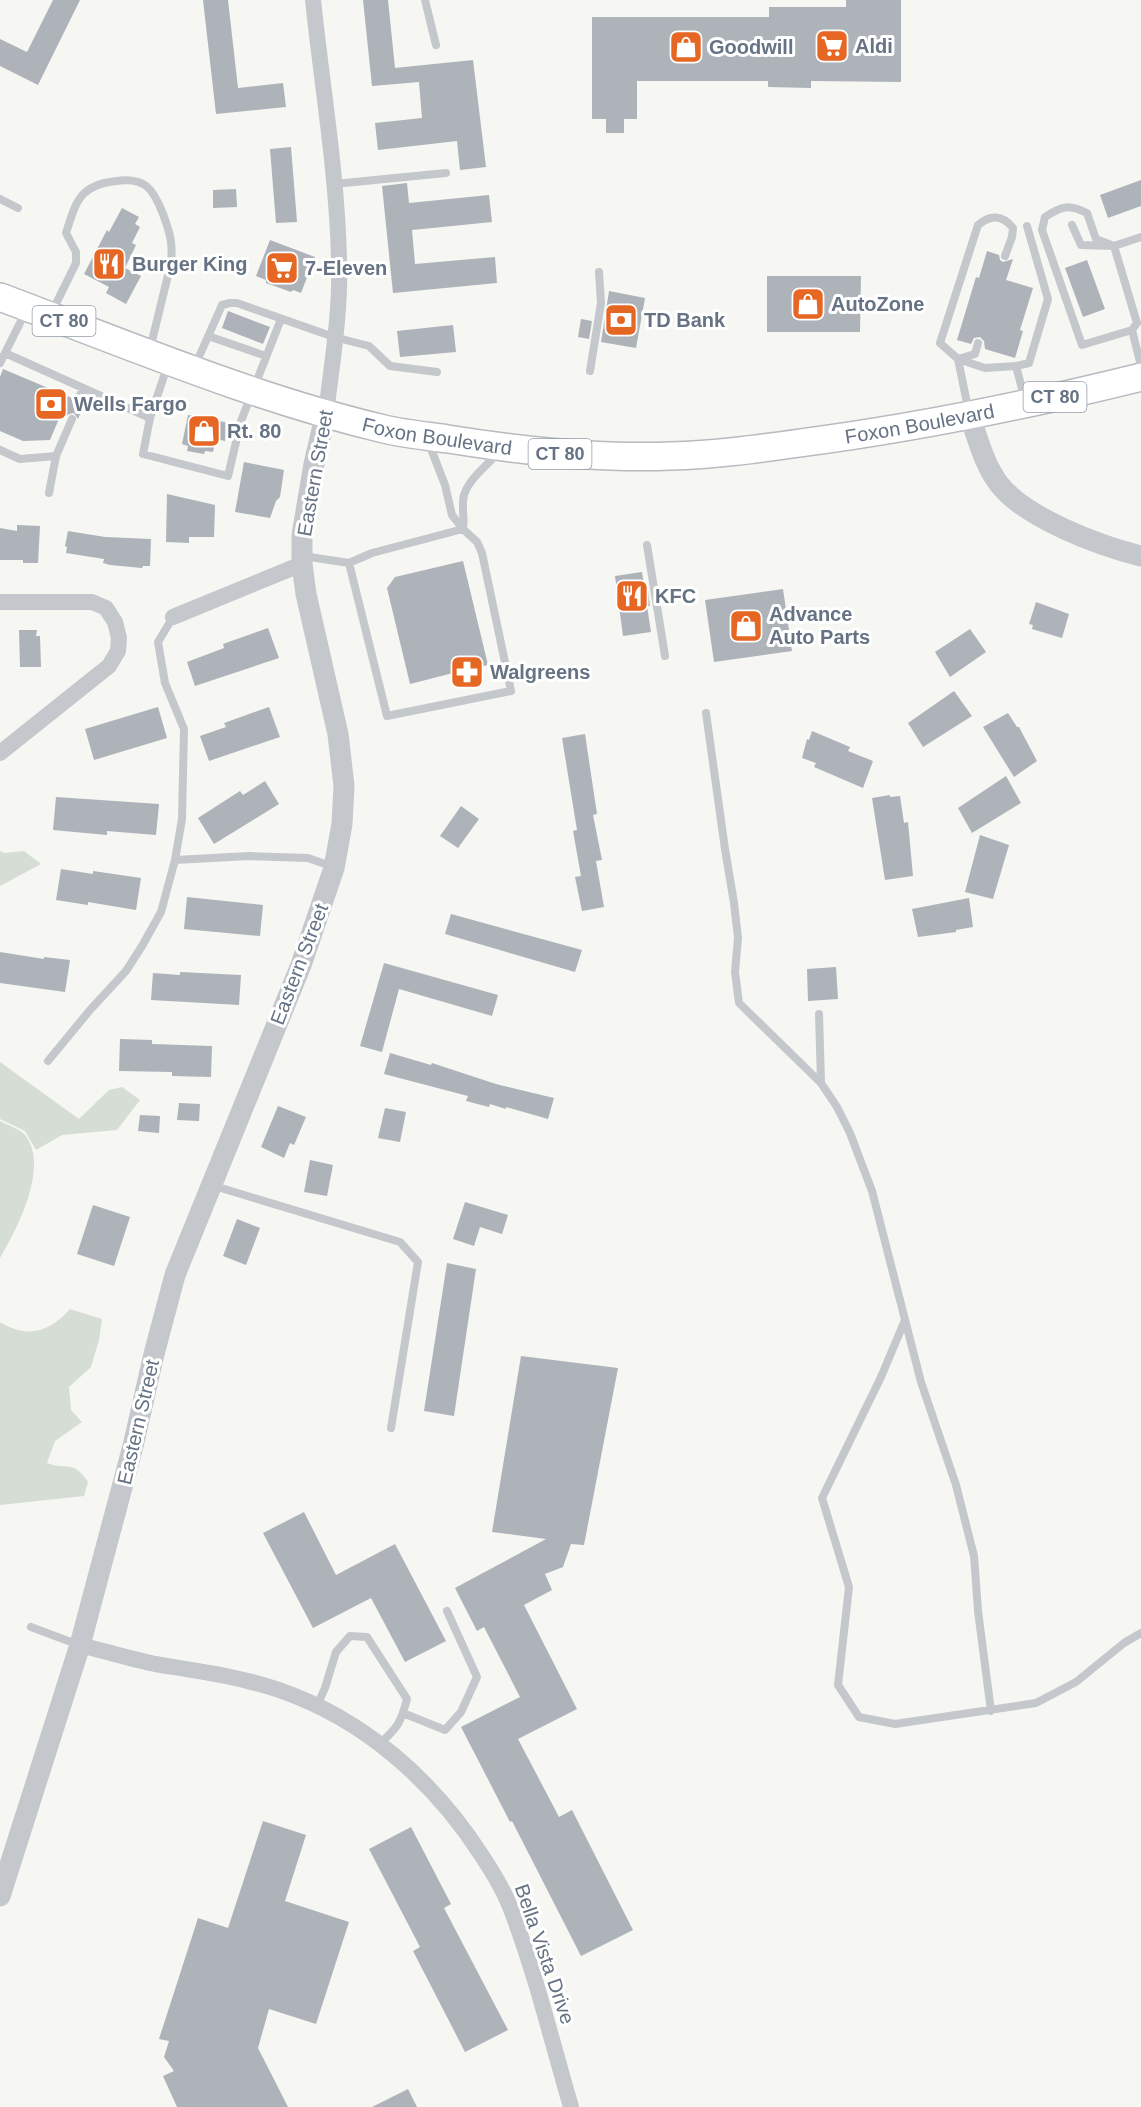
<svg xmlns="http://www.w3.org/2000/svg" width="1141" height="2107" font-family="Helvetica,sans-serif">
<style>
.green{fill:#d6ddd4}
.building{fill:#adb3b9}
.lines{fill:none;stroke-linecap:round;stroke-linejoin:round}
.primary-casing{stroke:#b7babf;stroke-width:30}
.service{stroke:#c4c7cb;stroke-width:8}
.minor{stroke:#c4c7cb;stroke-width:16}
.tertiary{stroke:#c4c7cb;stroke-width:21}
.primary{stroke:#fff;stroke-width:27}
.labels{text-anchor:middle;stroke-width:6;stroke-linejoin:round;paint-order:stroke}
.shield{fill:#fff;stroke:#939da9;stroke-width:1.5}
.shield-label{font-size:18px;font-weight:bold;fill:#657384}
.poi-label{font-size:20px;font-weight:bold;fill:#657384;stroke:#fff;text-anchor:start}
.street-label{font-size:20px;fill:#657384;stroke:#fff}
</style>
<rect width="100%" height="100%" fill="#f6f6f3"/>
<path class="green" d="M0 851 4 853 24 851 41 864 0 886Z
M0 1062 79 1119 109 1090 122 1087 140 1100 117 1130 62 1135 36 1150 25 1131 0 1119Z
M0 1121C7 1125 20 1129 25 1135 50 1166 17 1229 0 1258Z
M70 1309 102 1319 99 1340 91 1367 69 1387 71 1410 82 1422 55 1441 47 1463C68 1471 73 1459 88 1482L84 1496 0 1505V1322C27 1339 50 1332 70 1309Z"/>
<path class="building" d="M53 0H80L38 85 0 66V39L27 52Z
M203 0H228L238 88 283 83 286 107 216 114Z
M363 0H388L395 68 473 60 486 167 460 170 457 141 378 150 375 123 422 118 419 82 372 86Z
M846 0H901V82L811 81V88L768 87V81H637V119H624V133H606V119H592V17H769V7H846Z
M291 147 297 222 276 223 270 149Z
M1141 180V206L1108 218 1100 195Z
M407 183 409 203 489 195 492 222 412 230 415 264 495 257 497 283 393 293 382 186Z
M236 189 237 207 213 208V190Z
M122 208 139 217 135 224 140 227 132 243 136 245 125 268 141 276 126 304 106 293 109 287 84 274 107 230 109 232Z
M270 240 315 257 301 293 293 290 291 292 266 283V280L256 276Z
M987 251 999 255 1000 260 1003 262 1013 259 1006 280 1033 288 1020 330 1023 331 1015 358 985 349 984 341 980 337 974 338 971 344 957 340 976 277 979 278Z
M1087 260 1105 309 1083 317 1065 268Z
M767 276H861L860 332H767Z
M609 291 645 298 636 348 601 342Z
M228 311 270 327 263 344 222 328Z
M581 319 592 321 589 339 578 337Z
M453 325 456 352 400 357 397 331Z
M3 369 72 398 73 403 76 406 85 402 78 419 74 413 69 414 66 416 61 414 50 440 23 441 0 431V377Z
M188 415 229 423 225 441 216 439 213 452 205 451 204 454 187 451 188 446 182 444Z
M244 462 284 470 280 497 276 501 270 518 235 512Z
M167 494 215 505 214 537H189V543L166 542Z
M17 525 40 526 38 563H23V560H0V528L17 531Z
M68 531 105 537 151 539 150 566H143L142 568 110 565 103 563 104 559 66 553 67 547 65 546Z
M463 561 488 665 479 667 483 681 461 686 457 672 410 684 387 588 395 577Z
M642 572 645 591 648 590 650 606H647L651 632 623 636 615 576Z
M783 589 792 651 714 662 705 600Z
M1036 602 1069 614 1062 638 1032 629 1033 625 1029 624Z
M268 628 279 658 195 686 187 662 224 648 223 644Z
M970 629 986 652 950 677 935 652Z
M19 630H37L36 636H40L41 667H20Z
M954 691 972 716 923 747 908 723Z
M158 707 167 738 94 760 85 729Z
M269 707 280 737 209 761 200 736 226 727 224 723Z
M1008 713 1017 727H1019L1037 761 1014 777 983 727Z
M812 731 850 747 848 751 873 761 863 788 814 767 816 763 802 758 807 739 809 740Z
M585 734 597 814 593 815 602 860 596 861 604 907 582 911 575 877 581 876 573 831 577 830 562 738Z
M1006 776 1021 803 972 833 958 808Z
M265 781 279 804 214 844 198 818 240 791 243 795Z
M890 795V797L900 796 904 823 908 822 913 876 885 880 872 798Z
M56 797 159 804 156 835 107 831V835L53 830Z
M461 806 479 819 458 848 440 836Z
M980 835 1009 845 993 899 965 892Z
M61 869 93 874V871L141 878 136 910 88 902V905L56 900Z
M187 897 263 905 260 936 184 929Z
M969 898 973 927 956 930V932L918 937 912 909Z
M451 914 582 950 575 972 445 934Z
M0 952 44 959V957L70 960 65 992 0 983Z
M384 963 498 995 492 1016 399 989 382 1052 360 1046Z
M836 967 838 999 808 1001 807 969Z
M180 972 241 975 239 1005 151 1000 153 973 180 975Z
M120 1039 152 1040V1044L212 1046 211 1077 172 1076V1072L119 1071Z
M390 1053 431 1065 432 1063 496 1084 554 1098 548 1119 506 1107V1109L490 1104 489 1107 466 1101 468 1096 384 1074Z
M179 1103 200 1104 199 1121 177 1120Z
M278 1106 306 1117 294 1145 290 1143 284 1158 261 1147Z
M385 1108 406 1112 400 1142 378 1138Z
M140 1115 160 1116 159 1133 138 1131Z
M310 1160 333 1165 327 1196 304 1192Z
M465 1202 508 1215 502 1234 480 1227 474 1246 453 1239Z
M93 1205 130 1217 114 1266 77 1254Z
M237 1219 260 1228 246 1265 223 1256Z
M447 1263 476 1269 454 1416 424 1411Z
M521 1356 618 1368 584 1545 571 1544 563 1567 545 1574 552 1590 524 1605 577 1709 518 1739 559 1817 572 1810 633 1930 581 1956 512 1821 510 1822 461 1727 520 1697 484 1627 477 1631 455 1588 546 1539 492 1532Z
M304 1512 336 1575 395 1544 446 1641 405 1662 371 1598 313 1628 263 1533Z
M263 1821 306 1835 285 1901 349 1922 316 2024 269 2009 258 2048 288 2107H177L163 2076 174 2071 164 2057 169 2041 159 2039 198 1918 228 1928Z
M411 1827 451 1904 444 1908 508 2030 465 2052 413 1951 420 1947 369 1849Z
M408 2089 417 2107H372Z"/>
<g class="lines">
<defs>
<g id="primary">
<path id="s1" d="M0 297C126 344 253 398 384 429 405 434 427 436 448 439 522 451 596 459 671 456 714 455 757 449 800 443 915 428 1028 405 1141 377"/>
</g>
</defs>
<use href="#primary" class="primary-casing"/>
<path class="service" d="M425 0 436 45
M334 184 446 173
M0 199 18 208
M1072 225 1081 245 1114 246 1141 237
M1114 246 1096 239 1087 213C1068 204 1062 206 1045 217L1042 230 1082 345 1132 330
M1114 246 1137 323 1132 330 1141 366
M51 314 76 263V252L66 233C76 201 80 185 116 181 145 177 153 188 163 214 170 233 173 243 171 263L150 349
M208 336 266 356
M978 343 975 354 958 359 940 343 978 225C990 215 1002 214 1013 228L1012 237 1005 256
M5 353 150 418 168 364
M0 363 26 311
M1016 366 1025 400
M194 368 222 305 230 303H237L334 337 369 346 390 366 437 372
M590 371 601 303 599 272
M78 400 83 388
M969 413 958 359 985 368 1016 366 1029 363 1048 299 1027 226
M150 418 143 454 228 476 241 421 281 319
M428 441 445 485 452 515 463 529 477 542 482 553 511 691 387 716 349 563 372 553 463 529
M0 450 20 459 56 456
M49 493 56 456 72 419
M463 529C465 518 461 505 464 495 469 479 487 465 498 453
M647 545 665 656
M303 556 349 563
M706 713 725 849 734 903 738 938 735 972 739 1003 821 1083 837 1107 850 1133 872 1191 921 1382 956 1485 974 1556 978 1611 991 1711
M175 860 249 856 308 858 334 867
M819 1014 821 1083
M48 1061 90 1010 126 971 142 946 161 912 175 860 182 819 184 729 165 683 158 642 173 617
M211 1185 400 1242 418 1262 391 1428
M905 1320 881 1377 822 1498 849 1587 838 1685 859 1717 895 1724 1036 1703 1076 1682 1124 1643 1141 1633
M31 1627 79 1645
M317 1706 325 1688 336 1652 350 1636 367 1637 407 1699C401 1722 398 1728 379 1744
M403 1713 445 1730 461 1712 477 1677 447 1611"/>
<path class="minor" d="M313 0C322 86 337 173 339 259 341 310 332 363 326 413
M0 602H92L106 608 115 622 119 638 118 651 109 666 0 753
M173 617 302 564
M80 1645C105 1651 130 1659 155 1664 198 1671 237 1676 279 1690 364 1719 434 1781 482 1856 494 1874 505 1892 512 1912 536 1975 552 2042 571 2107"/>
<path class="tertiary" d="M970 417C978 439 984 464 999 484 1025 518 1100 546 1141 556
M0 1896 80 1645 133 1446 154 1354 175 1275 301 965 334 868 342 824 344 786 338 734 306 594 302 564V535L314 464 326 413"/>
<use href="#primary" class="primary"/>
</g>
<defs>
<symbol id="supermarket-square" viewBox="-11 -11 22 22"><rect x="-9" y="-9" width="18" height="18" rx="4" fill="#e66624" stroke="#fff"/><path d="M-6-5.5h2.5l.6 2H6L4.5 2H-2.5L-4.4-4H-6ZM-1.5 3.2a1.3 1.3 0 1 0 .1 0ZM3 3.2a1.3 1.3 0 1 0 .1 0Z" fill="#fff"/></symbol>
<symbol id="shop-square" viewBox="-11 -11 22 22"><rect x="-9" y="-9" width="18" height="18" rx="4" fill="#e66624" stroke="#fff"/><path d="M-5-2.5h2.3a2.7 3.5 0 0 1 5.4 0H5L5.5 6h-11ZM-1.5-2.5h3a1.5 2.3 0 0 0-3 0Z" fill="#fff"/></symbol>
<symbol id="restaurant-square" viewBox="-11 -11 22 22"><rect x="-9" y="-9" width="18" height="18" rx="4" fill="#e66624" stroke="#fff"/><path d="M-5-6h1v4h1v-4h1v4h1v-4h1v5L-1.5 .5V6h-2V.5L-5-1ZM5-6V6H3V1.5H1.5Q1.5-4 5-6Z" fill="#fff"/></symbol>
<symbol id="bank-square" viewBox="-11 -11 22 22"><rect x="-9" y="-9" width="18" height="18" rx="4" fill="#e66624" stroke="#fff"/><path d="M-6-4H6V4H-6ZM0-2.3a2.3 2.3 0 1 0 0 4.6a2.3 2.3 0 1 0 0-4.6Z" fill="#fff"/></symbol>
<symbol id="pharmacy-square" viewBox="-11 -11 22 22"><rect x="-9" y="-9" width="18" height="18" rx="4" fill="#e66624" stroke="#fff"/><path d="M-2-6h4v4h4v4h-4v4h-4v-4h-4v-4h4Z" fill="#fff"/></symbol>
</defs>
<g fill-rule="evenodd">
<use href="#supermarket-square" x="813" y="27" width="38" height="38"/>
<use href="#shop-square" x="667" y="28" width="38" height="38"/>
<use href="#restaurant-square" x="90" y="245" width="38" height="38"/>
<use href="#supermarket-square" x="263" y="249" width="38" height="38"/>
<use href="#shop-square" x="789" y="285" width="38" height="38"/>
<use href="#bank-square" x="602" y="301" width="38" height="38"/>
<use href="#bank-square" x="32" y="385" width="38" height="38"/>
<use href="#shop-square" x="185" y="412" width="38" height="38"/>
<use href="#restaurant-square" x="613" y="577" width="38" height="38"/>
<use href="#shop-square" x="727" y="607" width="38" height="38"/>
<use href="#pharmacy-square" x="448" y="653" width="38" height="38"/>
</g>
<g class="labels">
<g class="shield">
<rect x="32.5" y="306" width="63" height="30" rx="4.5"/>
<rect x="1023.5" y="382" width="63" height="30" rx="4.5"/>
<rect x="528.5" y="439" width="63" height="30" rx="4.5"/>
</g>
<g class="shield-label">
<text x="64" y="327">CT 80</text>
<text x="1055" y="403">CT 80</text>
<text x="560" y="460">CT 80</text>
</g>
<g class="poi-label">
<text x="855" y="53">Aldi</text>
<text x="709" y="54">Goodwill</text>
<text x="132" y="271">Burger King</text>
<text x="305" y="275">7-Eleven</text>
<text x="831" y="311">AutoZone</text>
<text x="644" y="327">TD Bank</text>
<text x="74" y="411">Wells Fargo</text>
<text x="227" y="438">Rt. 80</text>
<text x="655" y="603">KFC</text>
<text x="769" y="621">Advance<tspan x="769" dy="23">Auto Parts</tspan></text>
<text x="490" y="679">Walgreens</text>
</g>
<g class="street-label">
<text dy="7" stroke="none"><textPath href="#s1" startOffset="946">Foxon Boulevard</textPath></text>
<text dy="7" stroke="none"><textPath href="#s1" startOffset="460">Foxon Boulevard</textPath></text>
<text transform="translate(315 473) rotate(-80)" y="7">Eastern Street</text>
<text transform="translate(299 964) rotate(-69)" y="7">Eastern Street</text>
<text transform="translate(138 1422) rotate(-77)" y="7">Eastern Street</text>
<text transform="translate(545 1954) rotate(71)" y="7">Bella Vista Drive</text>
</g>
</g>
</svg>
